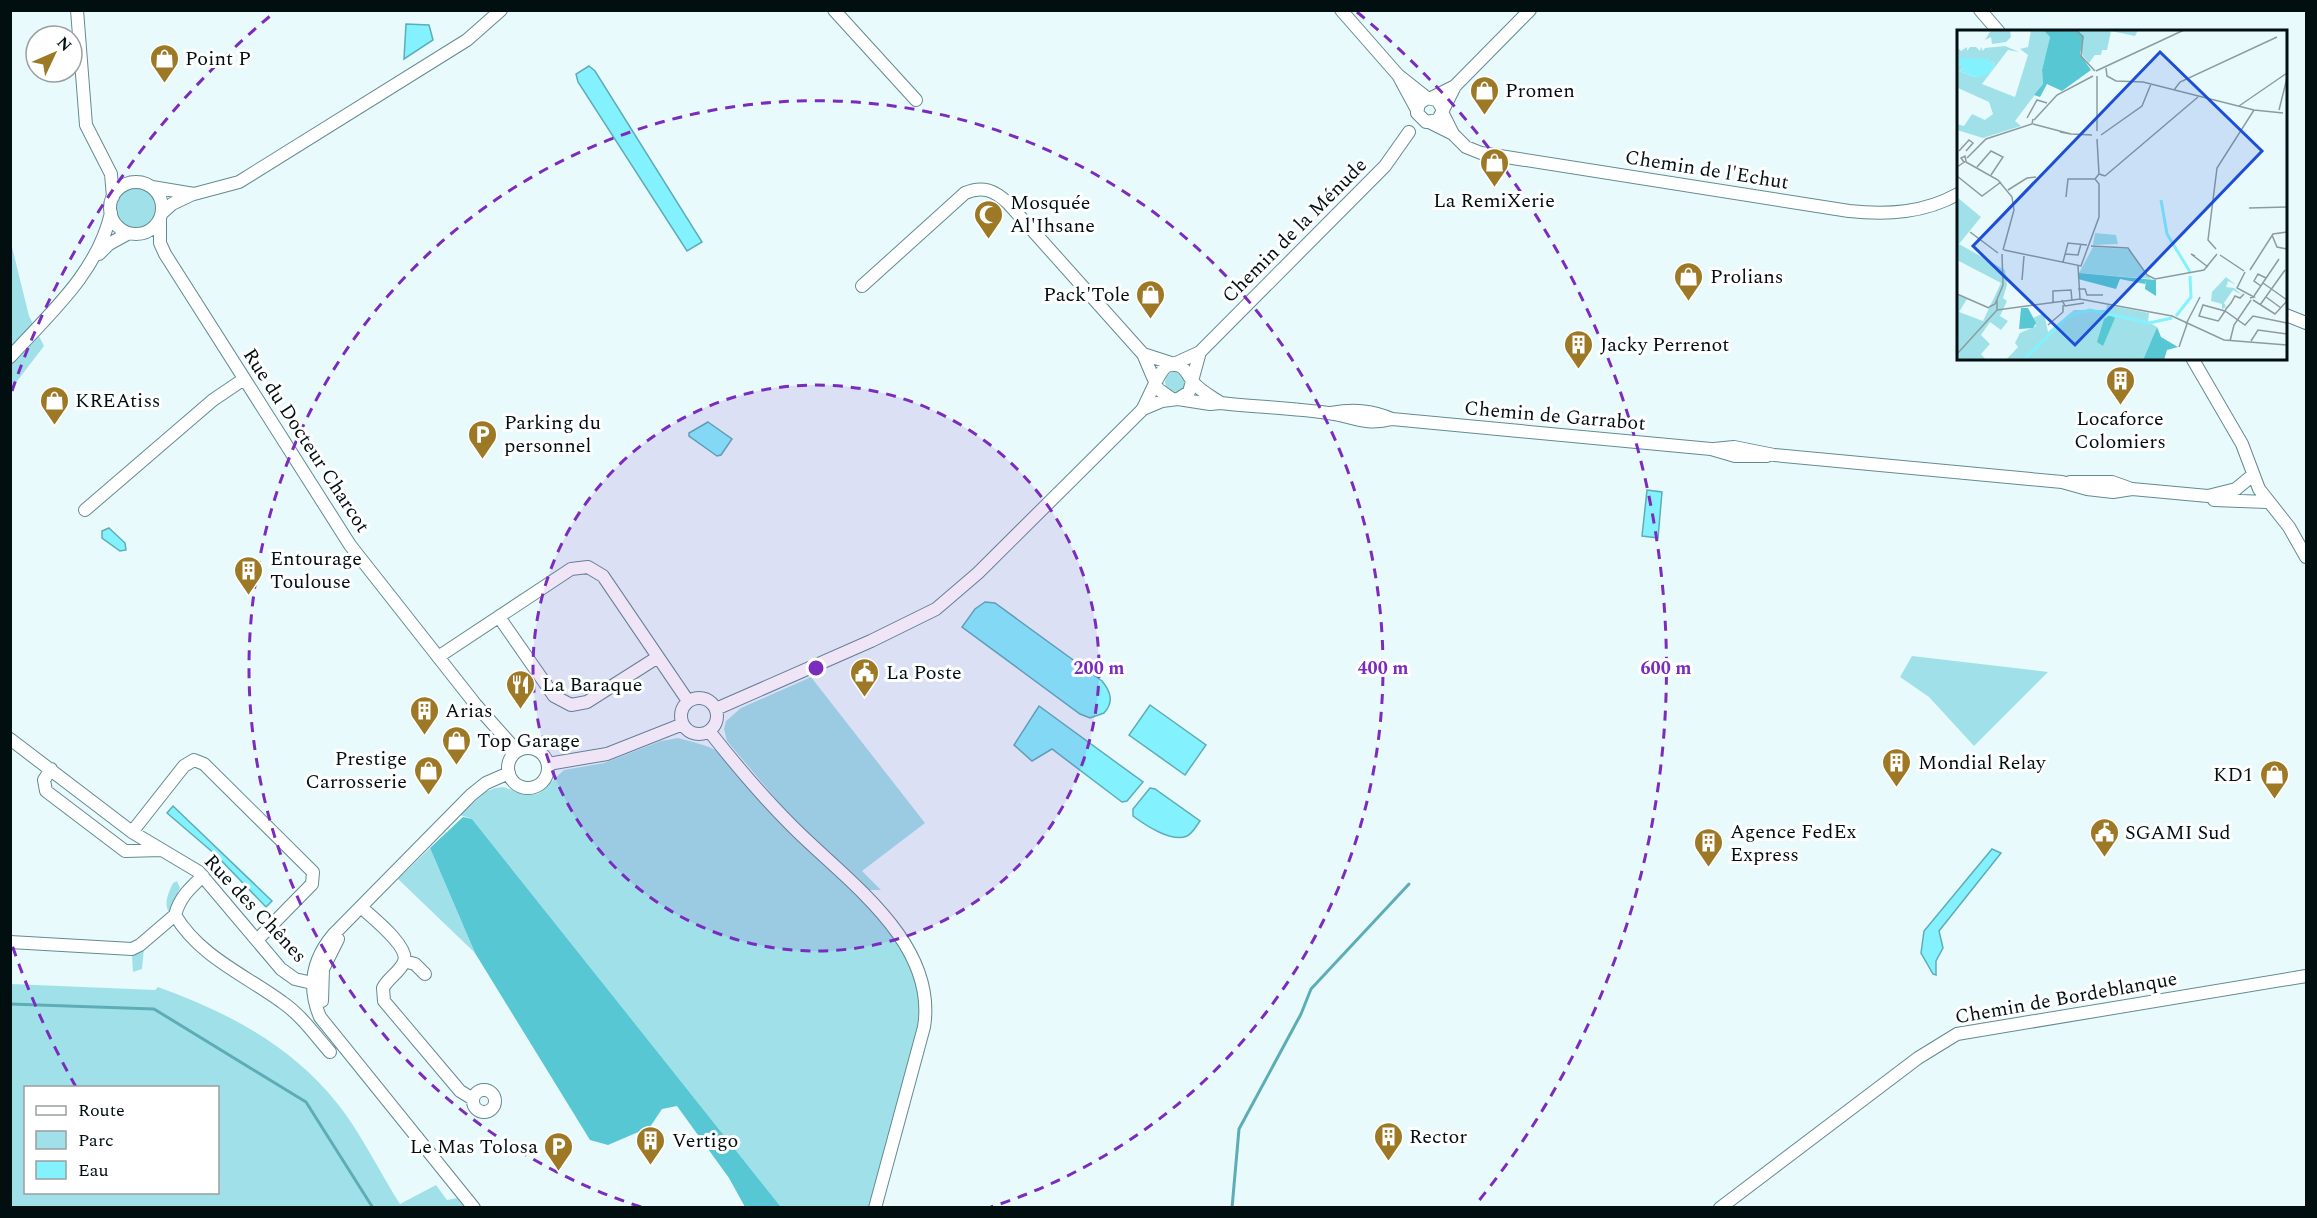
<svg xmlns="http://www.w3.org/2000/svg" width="2317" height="1218" font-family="Spectral,serif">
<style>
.green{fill:#a0e1e9;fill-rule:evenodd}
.forest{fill:#58c7d4}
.water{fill:#84f1fe;stroke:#5dadb7;stroke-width:1.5}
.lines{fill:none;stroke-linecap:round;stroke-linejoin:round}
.stream{stroke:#5dadb7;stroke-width:3}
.minor-casing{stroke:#628b91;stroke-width:14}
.minor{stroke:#fff;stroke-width:12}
.ring{fill:none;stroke:#7b2cbf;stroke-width:3;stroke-dasharray:10 8}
.labels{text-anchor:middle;stroke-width:6;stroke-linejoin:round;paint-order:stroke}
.poi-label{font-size:20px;fill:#010f11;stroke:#fff;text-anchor:start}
.street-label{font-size:20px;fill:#010f11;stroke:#fff}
.inset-river{fill:none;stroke:#84f1fe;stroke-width:3}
.inset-road{fill:none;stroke:#8c9c9e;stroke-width:1.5}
.view{fill:#1d4ed8;fill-opacity:0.15;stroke:#1d4ed8;stroke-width:3}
.inset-edge{fill:none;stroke:#010f11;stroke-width:3}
.centre{fill:#7b2cbf;stroke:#fff;stroke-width:3}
.ring-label{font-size:18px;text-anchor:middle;font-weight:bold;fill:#7b2cbf;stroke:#fff;stroke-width:6;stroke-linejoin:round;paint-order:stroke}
</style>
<rect width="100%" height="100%" fill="#e9fafc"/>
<path class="green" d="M115 209a21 21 0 1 1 42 0a21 21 0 1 1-42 0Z
M10 239 29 316 44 346 11 389Z
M1165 382a10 10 0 1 1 20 0a10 10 0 1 1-20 0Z
M1912 656 2048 672 1974 746 1929 697 1900 677Z
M811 677 925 823 862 871 881 890H868L801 829 727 741 724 729 726 721 741 708Z
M678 738C689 741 707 745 717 751 736 765 749 789 765 806 813 855 897 919 918 984 923 1002 920 1021 917 1038L869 1207H781L472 819 460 815 485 792 495 788 503 787 528 795 538 794 564 770 604 763 661 741Z
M430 848 475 953 398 879Z
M177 881 180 888 169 912C163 903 169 892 173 883Z
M144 948 142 969 133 972 132 955Z
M11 984 155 990 158 987C227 1012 290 1044 337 1103 361 1133 379 1171 400 1204L436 1185 447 1200 457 1198 464 1207H11ZM26 1088H218V1192H26Z"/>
<path class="forest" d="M463 817 472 819 781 1207H745L729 1178 677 1106 662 1109 650 1127 608 1145 590 1140 475 953 430 848Z"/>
<path class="water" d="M406 24 429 25 433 40 404 59Z
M589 66 595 71 702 242 687 251 578 82 576 74Z
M708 422 732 439 721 455 717 456 689 436V433Z
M1647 490 1662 492 1658 538 1642 536Z
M109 528 125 543 126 550 120 551 102 538V531Z
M985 602 995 603 1102 681C1111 692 1114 702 1104 713L1090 718 1080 714 962 627 975 609Z
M1150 705 1206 745 1185 775 1129 735Z
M1039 706 1143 782 1127 801 1122 802 1052 749 1032 761 1014 745Z
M1150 788 1155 789 1200 821C1196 826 1193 833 1187 836 1172 843 1145 825 1133 816V809Z
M173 806 272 901 266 907 216 855 167 813Z
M1992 849 2001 853 1939 931 1943 948 1936 961V975L1933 974 1921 953 1924 931Z"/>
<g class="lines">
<path class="stream" d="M10 1004 154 1009 306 1102 373 1208
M1232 1208 1239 1129 1301 1014 1311 989 1409 884"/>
<defs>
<path id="minor" d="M77 10 86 125 111 174 113 197
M834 10 916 100
M1341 10 1398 75
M1980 10 1999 32
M1455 86 1530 10
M1431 98 1455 86 1438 120 1426 122 1417 113 1419 104 1427 98 1437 100 1442 108
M1417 110 1398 75 1427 98
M1431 123 1453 134 1442 112
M1453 134 1466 147 1481 153 1849 211C1888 215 1924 213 1958 194
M110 208a26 26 0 1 1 52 0a26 26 0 1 1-52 0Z
M152 187 194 194 239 182 467 40 501 10
M162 213 172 204 193 194
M160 220V243L165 254 350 545 476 705 517 751
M99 254 109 244 129 233
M862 286 965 193C983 185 995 191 1008 203L1143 354
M2286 315 2306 323
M1200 352 1385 166 1409 132
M10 357C50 313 97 273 111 213
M2192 358 2242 444 2259 489 2289 527 2306 557
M1178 399 1210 404 1221 403C1256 407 1292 408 1328 413 1353 416 1364 426 1392 419
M1143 409 1162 401 1178 399 1189 392 1200 352 1174 364 1143 354 1158 389 1172 399
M1331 413C1353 409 1371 410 1392 419L1711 449 1735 456H1767
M1714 449 1734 447 1774 455 2062 482 2087 489 2113 492 2132 489 2208 496 2236 489 2253 475
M2070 482H2112L2129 488
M2214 500 2267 502
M85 510 213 400 244 379
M499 617 554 696 571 705 587 702 658 657
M438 657 571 569 588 567 603 576 688 701
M681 716a18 18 0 1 1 36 0a18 18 0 1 1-36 0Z
M716 709 871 641 936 609 978 573 1142 410C1149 398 1158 372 1167 366 1184 362 1185 371 1193 382 1200 391 1212 397 1221 403
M709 731C735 764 762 796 791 825 844 879 938 941 924 1027L875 1208
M10 739 132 832 199 872 281 969 295 979 312 983
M508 768a20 20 0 1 1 40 0a20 20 0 1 1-40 0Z
M548 764 607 754 683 724
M51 769 44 780 46 791 125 851 161 850
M132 832 184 766 194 760 204 764 313 872 312 884 257 940
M203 876C190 888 180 897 175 915 199 956 245 975 282 1002 301 1015 315 1035 330 1052
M362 908C373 918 410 947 404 962 399 973 388 978 383 988L384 1001 460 1091 473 1099
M10 942 132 949 140 945 175 915
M404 961 415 964 425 974
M322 1001 323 969 338 939
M473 1101a11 11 0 1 1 22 0a11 11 0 1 1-22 0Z
M474 1208 320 1017C307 986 312 960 333 935L471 795 486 783 509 773
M1720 1208 1918 1058 1957 1034 2306 976"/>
</defs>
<use href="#minor" class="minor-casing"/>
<use href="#minor" class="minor"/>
</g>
<circle cx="816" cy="668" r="283" fill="#7b2cbf" fill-opacity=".12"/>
<g class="ring">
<circle cx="816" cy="668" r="283"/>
<path d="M641 1207A567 567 0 1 1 991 1207"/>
<path d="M76 1087A850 850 0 0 1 12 945M12 391A850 850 0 0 1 275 12M1357 12A850 850 0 0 1 1477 1203"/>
</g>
<defs>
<symbol id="shop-pin" viewBox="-11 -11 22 30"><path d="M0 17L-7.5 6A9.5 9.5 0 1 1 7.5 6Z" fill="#9e7925" stroke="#fff"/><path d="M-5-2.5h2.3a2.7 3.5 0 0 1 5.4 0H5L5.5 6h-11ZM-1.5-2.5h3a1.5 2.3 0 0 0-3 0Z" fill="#fff"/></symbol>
<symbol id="mosque-pin" viewBox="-11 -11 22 30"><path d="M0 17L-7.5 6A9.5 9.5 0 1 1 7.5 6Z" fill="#9e7925" stroke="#fff"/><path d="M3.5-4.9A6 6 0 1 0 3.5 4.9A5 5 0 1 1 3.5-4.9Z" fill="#fff"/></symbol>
<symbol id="building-pin" viewBox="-11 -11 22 30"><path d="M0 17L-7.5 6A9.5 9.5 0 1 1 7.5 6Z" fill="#9e7925" stroke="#fff"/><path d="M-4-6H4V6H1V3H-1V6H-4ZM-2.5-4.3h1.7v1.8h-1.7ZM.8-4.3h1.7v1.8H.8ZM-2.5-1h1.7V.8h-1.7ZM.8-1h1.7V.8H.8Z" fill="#fff"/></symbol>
<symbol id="parking-pin" viewBox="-11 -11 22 30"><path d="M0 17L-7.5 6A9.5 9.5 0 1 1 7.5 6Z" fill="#9e7925" stroke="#fff"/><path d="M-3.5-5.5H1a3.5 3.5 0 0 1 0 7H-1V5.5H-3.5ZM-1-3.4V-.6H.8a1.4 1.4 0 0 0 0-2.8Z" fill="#fff"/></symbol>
<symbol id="civic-pin" viewBox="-11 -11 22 30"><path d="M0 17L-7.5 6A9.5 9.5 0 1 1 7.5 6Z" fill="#9e7925" stroke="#fff"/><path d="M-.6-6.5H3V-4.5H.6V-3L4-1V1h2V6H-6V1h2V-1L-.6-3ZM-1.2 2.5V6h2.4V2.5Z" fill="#fff"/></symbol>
<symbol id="restaurant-pin" viewBox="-11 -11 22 30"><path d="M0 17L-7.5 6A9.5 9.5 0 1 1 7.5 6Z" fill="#9e7925" stroke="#fff"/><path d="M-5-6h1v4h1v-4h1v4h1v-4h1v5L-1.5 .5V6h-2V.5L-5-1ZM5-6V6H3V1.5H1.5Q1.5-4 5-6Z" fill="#fff"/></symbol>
</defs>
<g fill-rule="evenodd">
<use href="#shop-pin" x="148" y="42" width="33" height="45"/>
<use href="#shop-pin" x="1468" y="74" width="33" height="45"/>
<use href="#shop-pin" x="1478" y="146" width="33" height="45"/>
<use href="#mosque-pin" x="972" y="198" width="33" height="45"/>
<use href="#shop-pin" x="1672" y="260" width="33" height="45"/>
<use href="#shop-pin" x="1134" y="278" width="33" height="45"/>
<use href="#building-pin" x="1562" y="328" width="33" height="45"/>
<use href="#building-pin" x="2104" y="364" width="33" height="45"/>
<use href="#shop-pin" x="38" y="384" width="33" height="45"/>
<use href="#parking-pin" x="466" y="418" width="33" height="45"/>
<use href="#building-pin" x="232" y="554" width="33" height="45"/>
<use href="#civic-pin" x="848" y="656" width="33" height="45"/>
<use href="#restaurant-pin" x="504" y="668" width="33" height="45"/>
<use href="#building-pin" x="408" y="694" width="33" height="45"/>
<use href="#shop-pin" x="440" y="724" width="33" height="45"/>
<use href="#building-pin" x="1880" y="746" width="33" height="45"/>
<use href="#shop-pin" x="412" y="754" width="33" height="45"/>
<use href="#shop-pin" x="2258" y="758" width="33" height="45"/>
<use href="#civic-pin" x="2088" y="816" width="33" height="45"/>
<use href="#building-pin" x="1692" y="826" width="33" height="45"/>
<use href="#building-pin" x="1372" y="1120" width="33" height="45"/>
<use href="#building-pin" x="634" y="1124" width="33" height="45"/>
<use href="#parking-pin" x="542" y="1130" width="33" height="45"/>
</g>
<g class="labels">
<g class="poi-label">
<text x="185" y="65">Point P</text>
<text x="1505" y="97">Promen</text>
<text x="1494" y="207" text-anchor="middle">La RemiXerie</text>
<text x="1010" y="209">Mosquée<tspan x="1010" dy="23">Al'Ihsane</tspan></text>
<text x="1710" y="283">Prolians</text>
<text x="1130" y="301" text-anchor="end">Pack'Tole</text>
<text x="1600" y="351">Jacky Perrenot</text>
<text x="75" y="407">KREAtiss</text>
<text x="2120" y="425" text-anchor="middle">Locaforce<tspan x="2120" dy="23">Colomiers</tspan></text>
<text x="504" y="429">Parking du<tspan x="504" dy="23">personnel</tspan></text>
<text x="270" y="565">Entourage<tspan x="270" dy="23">Toulouse</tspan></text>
<text x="886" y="679">La Poste</text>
<text x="542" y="691">La Baraque</text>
<text x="445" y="717">Arias</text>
<text x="477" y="747">Top Garage</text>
<text x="407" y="765" text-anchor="end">Prestige<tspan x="407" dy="23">Carrosserie</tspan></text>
<text x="1918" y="769">Mondial Relay</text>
<text x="2253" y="781" text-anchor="end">KD1</text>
<text x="1730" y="838">Agence FedEx<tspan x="1730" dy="23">Express</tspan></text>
<text x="2125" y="839">SGAMI Sud</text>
<text x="1409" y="1143">Rector</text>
<text x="672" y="1147">Vertigo</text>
<text x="538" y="1153" text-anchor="end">Le Mas Tolosa</text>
</g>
<g class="street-label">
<text transform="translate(1707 169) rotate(9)" y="7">Chemin de l'Echut</text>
<text transform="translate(1294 230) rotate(-45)" y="7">Chemin de la Ménude</text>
<text transform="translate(1555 415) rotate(5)" y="7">Chemin de Garrabot</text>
<text transform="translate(307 440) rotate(57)" y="7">Rue du Docteur Charcot</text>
<text transform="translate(256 908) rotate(47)" y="7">Rue des Chênes</text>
<text transform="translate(2066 997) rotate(-10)" y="7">Chemin de Bordeblanque</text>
</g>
</g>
<g transform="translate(1957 30)">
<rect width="330" height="330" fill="#e9fafc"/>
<path d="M34 0H53L54 7 49 12 35 14 34 7 28 10ZM74 0H86L93 7 85 40 86 54 58 91 64 96 26 108 0 100V94L7 96 15 84 28 90 36 84 32 72 1 58 0 17 4 21 10 17V21L13 17H19L23 21 24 17 26 21 28 18 48 16 62 22 51 20 25 54 58 67 71 25 63 19 71 17ZM7 29H32L30 34 36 31 38 34 33 43 27 40 25 46 18 47 2 41 8 37 1 34ZM121 0H181L178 6 154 1 150 20H145L144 25H138L132 33 125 25ZM0 167 24 187 2 214 48 240 50 255 46 268 50 271 43 286 51 291 44 300 33 292 24 305 33 314 24 324 29 330H0V265L10 269 2 282 26 291 44 253 0 230ZM138 203 159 205 161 214 136 215ZM136 217 172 219 194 249 122 243ZM269 247 279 255 271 251 269 257 277 258 285 265 276 260 267 273 269 277 265 279V274L254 271 255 262ZM150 275 192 283 191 292 200 297 186 330H49L61 317 58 313 63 303 79 296 76 288 87 283 91 302 117 280H149Z" fill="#a0e1e9" fill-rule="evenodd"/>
<path d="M86 0H119L127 6 123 24 134 40 105 61 90 54 83 67 77 65 86 54 85 40 93 7ZM122 243 199 250V266L188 259 189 251 188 254 163 249 159 259 121 249ZM64 278H71L79 293 76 298 62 299ZM153 285 158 288 146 316 140 312 147 289ZM200 297 204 307 221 317 210 320 207 330H186Z" fill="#58c7d4"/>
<path d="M4 28 33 29 30 34 36 31 38 34 33 43 21 48 2 41 7 38 1 34Z" fill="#84f1fe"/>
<path class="inset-river" d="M204 170 210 204 233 242M219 286 234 267 233 246M66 330 113 285 133 280 192 293 215 288"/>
<path class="inset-road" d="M119 0 126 7 124 26 138 41M149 38 150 46 159 51 186 52 297 80 326 83M139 41 227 0M140 46V101M217 60 223 52 320 7M282 76 330 43M322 80 330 48M70 88 80 70 90 73M77 90 100 65 136 46M76 94 114 104 103 102M114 104 135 105M144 105 185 76 194 54M140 109 142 144M2 121 12 110 16 113 9 121M10 128 29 109 75 94 76 89M9 132 41 150 55 167 57 180 46 220M0 137 9 131 8 126 4 128 7 132M20 137 34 121 46 127 34 145M0 146 25 166 44 152M148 146 241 67M51 160 70 148 79 147M109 167 111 149H138M292 178 330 177M13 202 41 223M315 205 320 217 330 219M134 216 171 218 190 245 198 249 247 240 260 224M259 219 251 210 260 138 297 80M47 220 124 236 142 187V154L138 149 142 144 148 146M108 224 121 225 124 214M263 225 287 241M238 226 234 224 251 237M106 232 111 213 130 215M121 236 123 269M293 240 316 204 330 202M288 242 280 258 297 267 293 268M65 250 67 226M306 253 330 270M304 256 297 251 301 244 309 248M121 259H128L130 265H146M0 264 32 278M287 264 283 268 278 266 274 273 269 279 268 281 262 290 261 291 242 286 246 275 268 281 288 295 296 286 330 293M297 266 322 229M309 267 324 278M105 270 108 276 127 273M296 270 318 284 330 271M96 272V261L114 260 115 271M303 275 328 240M32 277 38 274 46 255 45 224M40 280 123 269 215 286 267 310 330 315M229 294 243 267M91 295 106 282V275M273 311 277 295 294 270M294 311 301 300 330 304M222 317 230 294M0 324 40 280V270"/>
<path class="view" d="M203 22 305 121 118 315 16 216Z"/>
<rect width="330" height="330" class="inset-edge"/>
</g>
<circle cx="816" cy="668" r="9" class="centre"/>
<g class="ring-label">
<text x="1099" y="674">200 m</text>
<text x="1383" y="674">400 m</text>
<text x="1666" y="674">600 m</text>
</g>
<rect width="2317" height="1218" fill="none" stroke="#010f11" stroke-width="24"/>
<rect x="24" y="1086" width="195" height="108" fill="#ffffff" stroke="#999fa0" stroke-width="1.5"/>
<rect x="36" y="1106" width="30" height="9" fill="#ffffff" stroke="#999fa0" stroke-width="1.5"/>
<text x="78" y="1116" font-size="18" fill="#010f11">Route</text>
<rect x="36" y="1131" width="30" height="18" fill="#a0e1e9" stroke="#999fa0" stroke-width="1.5"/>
<text x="78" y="1146" font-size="18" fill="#010f11">Parc</text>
<rect x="36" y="1161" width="30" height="18" fill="#84f1fe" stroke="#999fa0" stroke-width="1.5"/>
<text x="78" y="1176" font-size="18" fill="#010f11">Eau</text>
<g transform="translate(54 54) rotate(46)"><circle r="28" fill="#ffffff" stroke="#999fa0" stroke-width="1.5"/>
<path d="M0-4.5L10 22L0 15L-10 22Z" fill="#9e7925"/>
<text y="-9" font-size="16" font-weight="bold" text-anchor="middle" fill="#010f11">N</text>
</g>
</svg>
